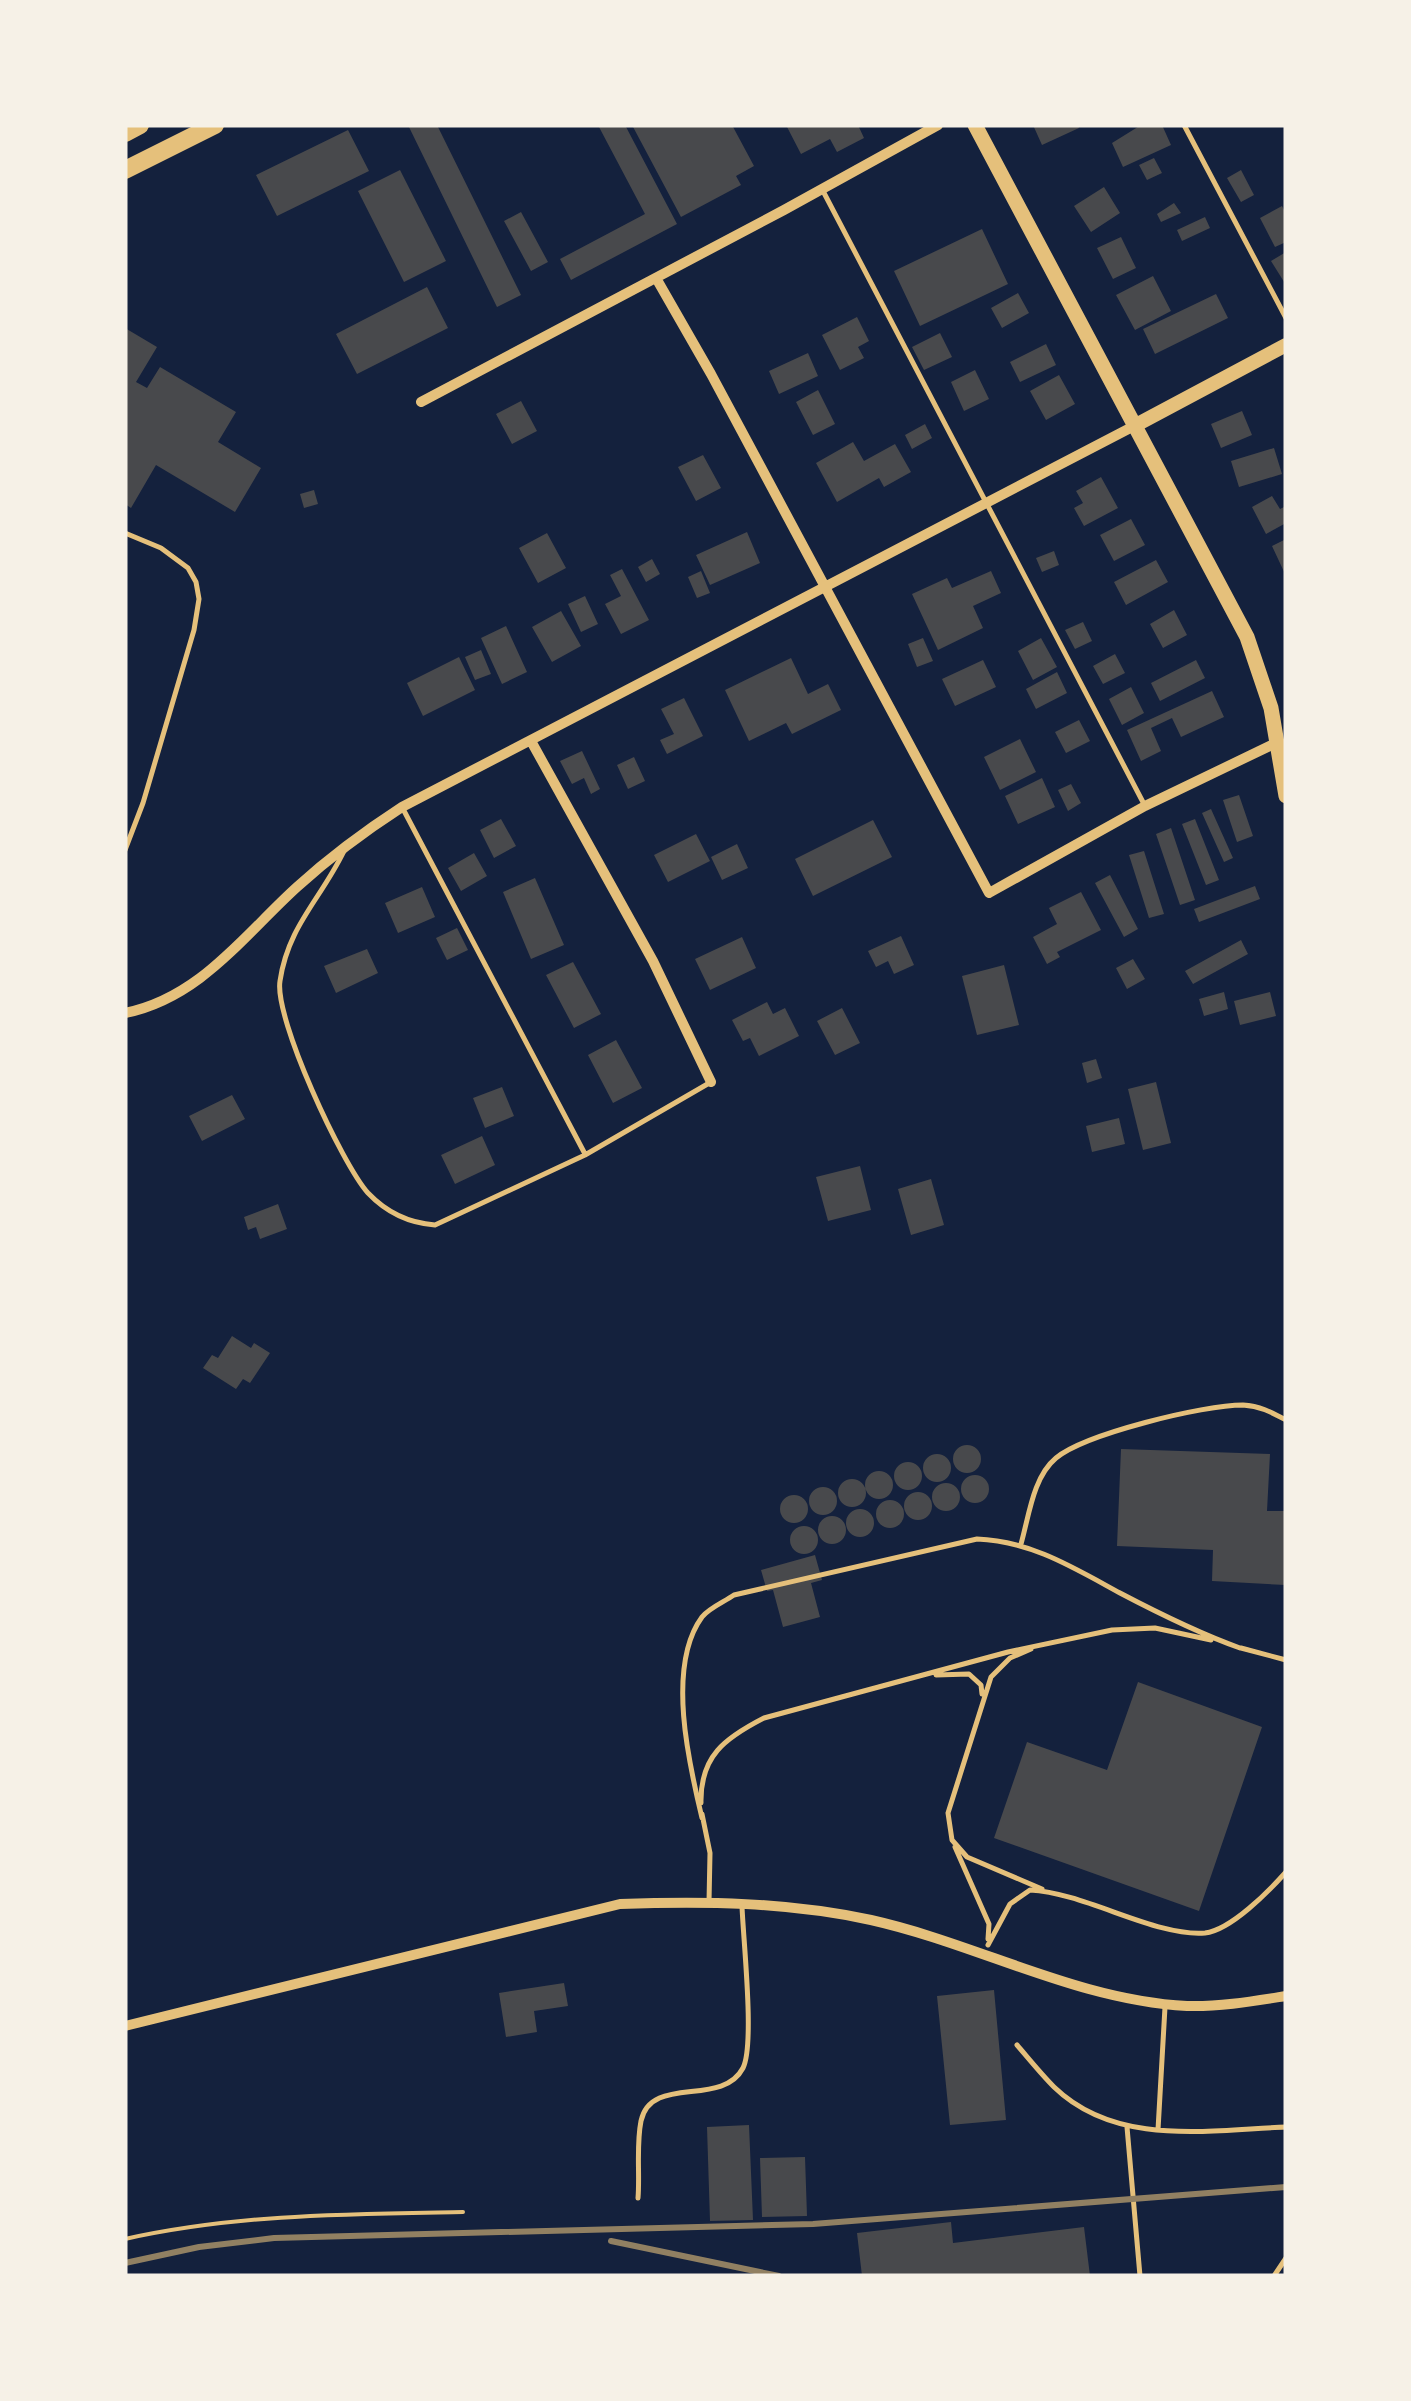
<svg xmlns="http://www.w3.org/2000/svg" width="1411" height="2401" font-family="'Open Sans',sans-serif">
<style>
.building{fill:#48494c}
.lines{fill:none;stroke-linecap:round;stroke-linejoin:round}
.path{stroke:#e5c07b;stroke-width:4}
.service{stroke:#e5c07b;stroke-width:5}
.minor{stroke:#e5c07b;stroke-width:10}
.tertiary{stroke:#e5c07b;stroke-width:14}
.secondary{stroke:#e5c07b;stroke-width:15}
.trunk{stroke:#e5c07b;stroke-width:18}
.rail{stroke:#918062;stroke-width:6}
</style>
<rect width="100%" height="100%" fill="#14213d"/>
<path class="building" d="M408 125H437L521 295 497 307Z
M602 125H625L677 224 571 280 560 259 645 214 599 127Z
M632 125H732L754 166 736 176 741 185 681 217Z
M786 125H858L864 138 837 152 830 139 801 154Z
M1033 125H1078L1079 128 1042 145Z
M1141 125H1162L1171 145 1123 167 1112 143Z
M348 130 369 171 277 216 256 175Z
M1154 158 1162 173 1147 180 1139 165Z
M400 170 446 261 404 282 358 191Z
M1241 170 1254 195 1241 202 1227 178Z
M1104 187 1120 213 1091 232 1074 206Z
M1174 203 1181 213 1161 222 1157 214Z
M1282 206 1286 214V242L1275 247 1260 218Z
M521 212 548 262 531 271 504 221Z
M1205 217 1210 228 1182 241 1177 230Z
M982 229 1008 284 920 326 894 271Z
M1121 237 1136 268 1113 279 1097 248Z
M1286 252V285L1271 261Z
M1153 276 1171 311 1135 330 1116 295Z
M427 287 448 328 357 374 336 334Z
M1018 293 1029 313 1002 328 991 308Z
M1216 294 1228 318 1155 354 1143 329Z
M857 317 869 341 858 347 864 358 840 370 822 335Z
M125 328 157 347 136 382 147 388 160 367 236 412 218 442 261 468 235 512 156 465 131 508 125 504Z
M940 333 952 357 924 370 912 347Z
M1046 344 1056 365 1020 382 1010 362Z
M808 353 818 376 779 394 769 371Z
M975 370 989 399 964 411 951 382Z
M1059 375 1075 404 1046 420 1030 391Z
M818 390 835 424 813 435 796 402Z
M521 401 537 431 512 444 496 414Z
M1242 411 1252 435 1221 448 1211 424Z
M925 424 932 438 912 449 905 435Z
M853 442 864 461 895 444 911 472 884 487 879 478 837 502 816 463Z
M1274 448 1282 474 1239 487 1231 461Z
M703 455 721 488 696 501 678 467Z
M1101 477 1118 508 1084 526 1074 508 1083 503 1076 491Z
M314 490 318 504 304 508 300 494Z
M1272 496 1280 509 1286 506V523L1266 534 1252 507Z
M1131 519 1145 545 1114 561 1100 535Z
M747 532 760 563 710 585 696 555Z
M547 533 566 568 538 583 519 548Z
M1286 539V576L1272 546Z
M1054 551 1059 565 1042 572 1036 558Z
M652 559 660 574 646 582 638 567Z
M1156 560 1168 582 1126 605 1114 582Z
M622 569 649 620 621 634 605 604 621 596 610 575Z
M701 571 710 593 697 598 688 577Z
M991 571 1001 593 973 606 983 628 938 650 912 594 947 578 952 588Z
M585 596 598 624 581 632 568 604Z
M1174 610 1187 635 1163 648 1150 624Z
M561 611 581 646 552 662 532 627Z
M1083 622 1092 641 1075 649 1065 630Z
M506 626 527 672 502 684 481 638Z
M923 638 933 661 917 667 908 644Z
M1041 638 1057 667 1033 680 1018 651Z
M481 650 491 674 475 680 465 657Z
M1115 654 1125 673 1103 684 1093 666Z
M459 657 475 690 423 716 407 683Z
M791 658 808 694 828 684 841 710 792 734 786 723 749 741 725 690Z
M983 660 996 687 955 706 942 679Z
M1196 660 1205 678 1160 701 1151 683Z
M1057 672 1067 693 1036 709 1026 689Z
M1131 687 1144 713 1122 725 1109 699Z
M1212 691 1224 717 1181 737 1172 718 1151 728 1161 751 1141 761 1127 730Z
M684 698 703 736 667 754 660 740 674 734 661 709Z
M1079 720 1090 741 1066 753 1055 732Z
M1020 739 1036 772 1000 790 984 757Z
M582 751 600 789 591 794 584 778 572 784 560 761Z
M634 757 645 781 628 789 617 765Z
M1042 778 1055 807 1018 824 1005 796Z
M1071 784 1081 803 1068 811 1058 790Z
M1239 795 1253 836 1237 842 1223 800Z
M1211 809 1233 858 1224 862 1202 813Z
M501 819 516 846 494 858 480 830Z
M1195 819 1219 880 1206 885 1182 824Z
M873 820 892 857 813 896 795 859Z
M1171 828 1195 900 1180 905 1156 834Z
M696 834 710 861 668 882 654 855Z
M737 844 748 868 722 880 711 857Z
M1144 851 1164 914 1149 918 1129 855Z
M474 853 487 876 461 891 448 868Z
M1110 875 1138 929 1124 937 1095 883Z
M535 878 564 945 531 959 503 892Z
M1255 886 1260 899 1199 922 1194 909Z
M422 887 435 917 398 933 385 903Z
M1081 892 1101 930 1057 952 1060 957 1047 964 1033 937 1057 924 1049 908Z
M457 928 468 950 447 960 436 938Z
M901 936 914 965 894 974 888 961 876 967 868 951Z
M742 937 756 968 710 990 695 959Z
M1241 940 1248 954 1193 984 1185 971Z
M367 949 378 973 336 993 324 966Z
M1133 959 1145 979 1127 989 1116 968Z
M573 962 601 1014 574 1028 546 975Z
M1004 965 1019 1025 977 1035 962 976Z
M1224 992 1228 1009 1204 1016 1199 999Z
M1270 992 1276 1016 1240 1025 1234 1001Z
M767 1002 773 1014 785 1008 799 1036 759 1056 750 1038 743 1041 732 1020Z
M842 1008 860 1043 835 1055 817 1021Z
M616 1040 642 1088 613 1103 588 1055Z
M1096 1059 1102 1078 1087 1083 1082 1063Z
M1156 1082 1171 1143 1143 1150 1128 1089Z
M502 1087 514 1116 485 1128 473 1098Z
M232 1095 245 1119 202 1141 189 1116Z
M1119 1118 1125 1144 1092 1152 1086 1126Z
M482 1136 495 1165 455 1184 441 1155Z
M860 1166 871 1210 828 1221 816 1177Z
M931 1179 944 1225 911 1235 898 1189Z
M278 1204 287 1229 260 1239 256 1227 248 1230 244 1217Z
M232 1336 251 1348 254 1343 270 1353 250 1383 243 1379 236 1389 203 1368 212 1355 218 1358Z
M953 1459a14 14 0 1 1 28 0a14 14 0 1 1-28 0Z
M1121 1449 1270 1454 1267 1511H1286V1585L1212 1581 1213 1550 1117 1546Z
M923 1468a14 14 0 1 1 28 0a14 14 0 1 1-28 0Z
M894 1476a14 14 0 1 1 28 0a14 14 0 1 1-28 0Z
M865 1485a14 14 0 1 1 28 0a14 14 0 1 1-28 0Z
M961 1489a14 14 0 1 1 28 0a14 14 0 1 1-28 0Z
M838 1493a14 14 0 1 1 28 0a14 14 0 1 1-28 0Z
M932 1497a14 14 0 1 1 28 0a14 14 0 1 1-28 0Z
M809 1501a14 14 0 1 1 28 0a14 14 0 1 1-28 0Z
M904 1506a14 14 0 1 1 28 0a14 14 0 1 1-28 0Z
M780 1509a14 14 0 1 1 28 0a14 14 0 1 1-28 0Z
M876 1514a14 14 0 1 1 28 0a14 14 0 1 1-28 0Z
M846 1523a14 14 0 1 1 28 0a14 14 0 1 1-28 0Z
M818 1530a14 14 0 1 1 28 0a14 14 0 1 1-28 0Z
M790 1540a14 14 0 1 1 28 0a14 14 0 1 1-28 0Z
M815 1555 822 1580 811 1583 820 1617 783 1627 773 1590 767 1591 761 1570Z
M1138 1682 1262 1727 1199 1911 994 1838 1027 1742 1107 1770Z
M564 1983 568 2006 534 2011 537 2032 506 2037 499 1993Z
M994 1990 1006 2120 950 2125 937 1996Z
M749 2125 753 2220 710 2221 707 2127Z
M805 2157 807 2216 762 2217 760 2158Z
M951 2222 953 2243 1084 2227 1090 2276H862L857 2233Z"/>
<g class="lines">
<path class="path" d="M125 2239C237 2214 349 2214 463 2212"/>
<path class="service" d="M1184 125 1286 318
M823 191 1145 806
M125 533 161 548 188 568 196 582 199 599 194 630 143 803 125 850
M402 807 585 1154
M344 851C321 899 288 926 280 981 274 1018 342 1164 368 1193 387 1213 408 1223 435 1225L585 1155 711 1082
M1021 1544C1029 1516 1033 1477 1056 1458 1085 1434 1203 1405 1243 1405 1260 1406 1271 1412 1286 1420
M1241 1648 1286 1660
M1031 1649 1010 1658 991 1677 948 1813 952 1840 967 1857 1042 1889
M936 1675 969 1674 981 1685 982 1694
M701 1803C700 1756 725 1738 764 1718L1008 1652 1112 1630 1155 1628 1211 1640
M702 1814 710 1853 709 1902
M702 1818C689 1764 666 1666 702 1617 709 1608 724 1602 734 1595L977 1539C1031 1541 1074 1568 1120 1593 1160 1614 1198 1633 1240 1648
M955 1847 989 1924 988 1939
M988 1945 1010 1904 1030 1890C1086 1893 1155 1937 1205 1933 1231 1930 1269 1891 1286 1872
M1017 2045C1029 2059 1041 2074 1054 2087 1116 2147 1208 2130 1286 2127
M1127 2127 1140 2276
M1158 2130 1165 2007
M638 2198C640 2174 636 2146 641 2121 651 2074 722 2108 743 2068 755 2044 743 1938 742 1906
M1274 2276 1286 2258"/>
<path class="minor" d="M656 278 711 374 989 893 1145 806 1278 742
M421 402 784 210 938 125
M531 741 653 961 711 1082
M125 1013C200 998 244 935 297 887 330 857 365 831 402 807L1136 425
M125 2026 620 1904C705 1901 787 1902 871 1920 978 1944 1076 2000 1187 2006 1219 2007 1254 2001 1286 1996"/>
<path class="tertiary" d="M1136 425 1286 345"/>
<path class="secondary" d="M975 125 1247 637 1271 708 1286 796"/>
<path class="trunk" d="M125 133 140 125
M125 170 215 125"/>
<path class="rail" d="M611 2241 779 2276
M125 2263 199 2247 274 2238 813 2224 1286 2187"/>
</g>
<rect width="1411" height="2401" fill="none" stroke="#f6f1e7" stroke-width="255"/>
</svg>
